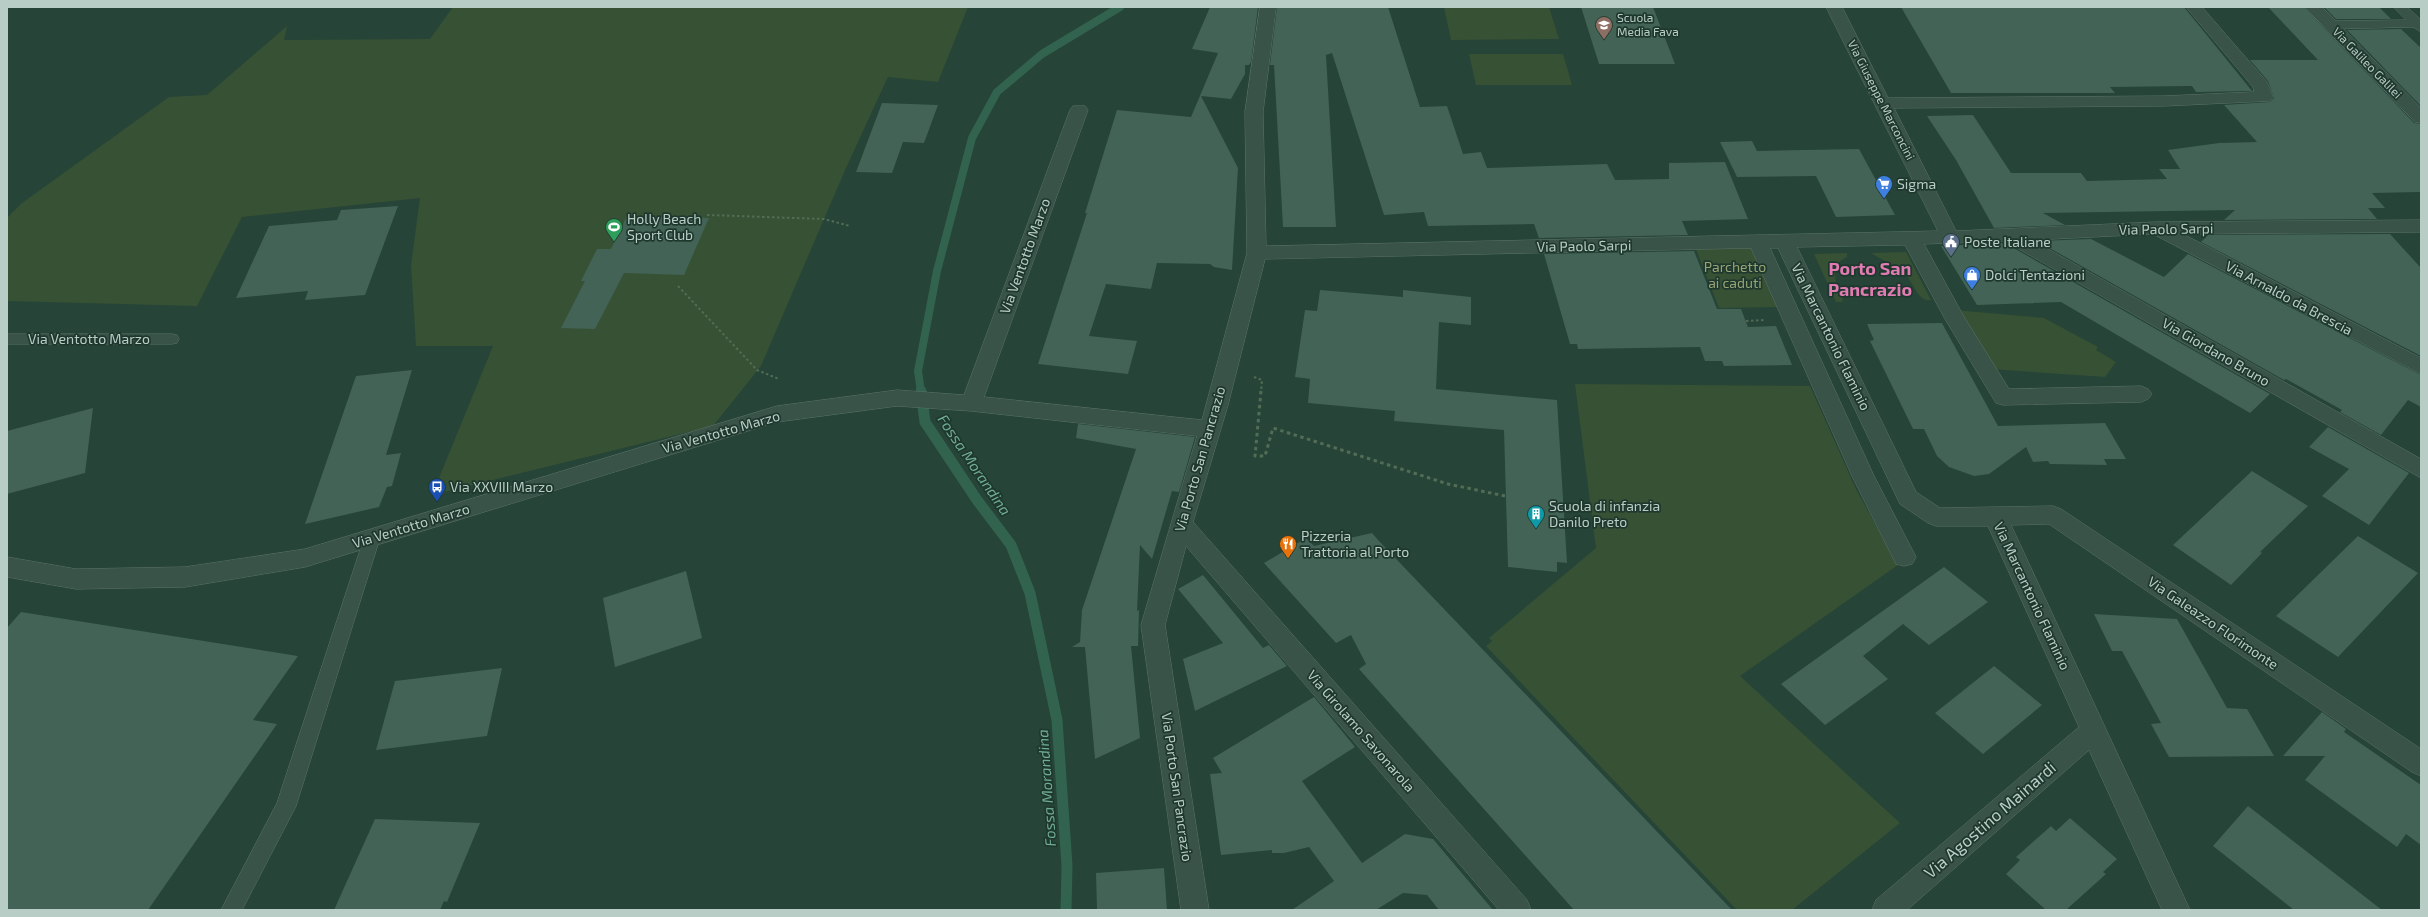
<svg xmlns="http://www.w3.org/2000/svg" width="2428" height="917" font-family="'Exo 2',sans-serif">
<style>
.green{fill:#375135}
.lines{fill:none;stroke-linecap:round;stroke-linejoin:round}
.stream-far1{stroke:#32634f;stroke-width:8}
.stream{stroke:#32634f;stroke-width:11}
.building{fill:#426356}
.lane-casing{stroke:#5c736a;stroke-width:1}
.street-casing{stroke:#5c736a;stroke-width:1}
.path-far1{stroke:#526c56;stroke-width:2;stroke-dasharray:2.5 2.5;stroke-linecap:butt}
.path{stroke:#526c56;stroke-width:3;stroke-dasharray:3.5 3.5;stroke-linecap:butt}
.lane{fill:#3a5349;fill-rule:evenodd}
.street{fill:#3a5349;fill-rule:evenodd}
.labels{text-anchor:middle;stroke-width:3.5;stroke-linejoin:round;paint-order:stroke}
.far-poi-label{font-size:12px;fill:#b8cdc5;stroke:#1f382e;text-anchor:start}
.far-street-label{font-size:12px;fill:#b8cdc5;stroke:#1f382e}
.poi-label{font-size:14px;fill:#b8cdc5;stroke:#1f382e;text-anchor:start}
.street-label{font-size:14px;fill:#b8cdc5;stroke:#1f382e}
.park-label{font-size:14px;fill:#97a475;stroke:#1f382e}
.water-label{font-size:15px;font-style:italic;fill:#70ad94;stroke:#1f382e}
.near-street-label{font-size:17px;fill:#b8cdc5;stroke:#1f382e}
.district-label{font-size:18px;font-weight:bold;fill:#e07cb2;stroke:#1f382e}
</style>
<rect width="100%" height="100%" fill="#264437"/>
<path class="green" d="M453 7H968L938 82 888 77 846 168 761 366 713 426 432 495 493 346H416L411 265 420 198 242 217 197 306 7 301V218L22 203 169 97 207 95 287 26 284 40 430 39Z
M1444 7H1549L1559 39 1451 40Z
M1469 54H1563L1572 85H1476Z
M1751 243 1778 307 1719 308 1694 244Z
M1906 252 1931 300C1918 302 1914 284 1906 275 1898 265 1876 258 1872 253Z
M1847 253V257C1829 264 1835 286 1843 298L1842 302H1836L1814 254Z
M1954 310 2044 318 2098 347 2096 350 2116 362 2105 377 1991 369Z
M1575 384 1810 386 1856 489 1898 565 1740 676 1900 823 1792 910H1737L1486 646 1492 641 1489 638 1596 548Z"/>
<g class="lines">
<path class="stream-far1" d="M921 392 918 371 937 271 972 138 997 92 1042 54 1120 7"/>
<path class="stream" d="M921 391 925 422 977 500 1011 545 1030 593 1057 720 1067 866 1066 910"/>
</g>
<path class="building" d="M1210 7H1258L1251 62 1249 65H1245V74L1231 99 1201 96 1238 168 1232 270 1214 267 1210 264 1157 263 1151 289 1106 284 1089 336 1137 341 1128 374 1038 364 1087 213H1085L1117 110 1191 117 1218 53 1192 49Z
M1277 7H1388L1420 107 1447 106 1463 154 1481 152 1487 168 1607 164 1615 180 1669 179V163L1725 162 1748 219 1682 221 1688 235 1539 238 1534 224 1428 226 1424 212 1384 215 1332 53 1326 55 1336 227H1283L1274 65H1270Z
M1581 7H1653L1675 64H1599Z
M1901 7H2184L2252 91 2196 92 2192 86 2110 87 2115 93H1951Z
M2268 7H2304L2414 123 2421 124V192L2372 193 2385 208H2368L2377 219 2224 220 2235 210 2043 213 2065 225 1994 228 1956 160 1927 116 1973 115 2011 173H2081L2087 181 2167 179 2159 169H2180L2168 150 2219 143 2257 142 2224 105 2270 102 2274 98 2268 81 2250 60H2318Z
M2324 7H2379L2391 19H2336Z
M2401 29 2421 48V106L2347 30Z
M882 103 938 105 924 143 903 142 892 173 856 172Z
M1752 141 1757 151 1859 149 1895 215 1836 217 1816 176 1737 177 1720 142Z
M398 206 365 295 305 300 308 291 236 298 269 226 337 220 341 210Z
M627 216 709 218 684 275 624 273 595 329 561 328 585 281H581L597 249H611Z
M2390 234 2421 268V356L2201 242 2208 235Z
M2091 239 2164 277 2188 254 2421 375V407L2408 400 2381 435 2340 412 2342 410 2286 379 2284 380 2037 241Z
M2005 243 2270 394 2250 413 2061 302 1977 305 1941 246Z
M1694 251 1717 309H1741L1748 327 1776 326 1792 365 1724 366 1722 361H1705L1700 347 1578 349 1577 344H1570L1544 254Z
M1320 290 1403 297V290L1471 297V325L1439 322 1436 389 1557 400 1567 563 1557 562V572L1508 567 1504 430 1394 421 1395 411 1308 403 1310 379 1295 377 1305 310 1317 311Z
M1942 323 1998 426 2105 423 2126 459H2104L2107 465 2050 464 2048 461 2033 462 2026 447 1989 474 1974 476 1949 467 1937 456 1924 429H1913L1870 341 1874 340 1867 324Z
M412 370 386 455 401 453 392 486 387 487 379 507 305 524 356 376Z
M93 408 85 473 7 494V431Z
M1078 424 1195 437 1179 492 1172 491 1152 559 1140 545 1137 611 1139 610 1138 646H1131L1140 738 1095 759 1085 647H1072L1080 642 1082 610 1136 449 1076 438Z
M2328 427 2409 473 2369 525 2322 496 2349 469 2309 447Z
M2252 471 2308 506 2260 552 2262 553 2231 585 2173 545Z
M1372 533 1379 541 1732 910H1574L1359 669 1366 664 1351 635 1336 643 1264 563 1306 538 1314 546Z
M2358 536 2418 573 2338 657 2276 616Z
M1944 567 1988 602 1929 645 1903 624 1863 656 1888 679 1825 725 1781 684Z
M686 571 702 638 615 667 603 598Z
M1203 575 1263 648 1269 645 1287 666 1195 711 1183 659 1223 643 1178 589Z
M21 612 298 656 253 720 277 724 148 910H7V628Z
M2094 614 2177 619 2227 708 2247 709 2274 756 2169 757 2151 724 2161 723 2122 651H2112Z
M1994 666 2042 705 1983 754 1935 713Z
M502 668 487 736 376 750 395 681Z
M1314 697 1355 747 1302 781 1362 863 1405 834 1433 839 1493 910H1439L1427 895 1403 893 1376 910H1292L1334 881 1309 847 1284 853H1272V850L1221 855 1210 774 1222 773 1213 758Z
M2322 712 2346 729 2344 732 2421 785V845L2406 834 2397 847 2305 780 2325 756H2283Z
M2248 806 2382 910H2294L2213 846Z
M2070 818 2117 859 2103 872 2106 874 2066 910H2046L2006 874 2020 860 2016 857 2051 826 2056 831Z
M375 819 480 823 447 902 444 901 440 910H334Z
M1164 868 1167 910H1097L1096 873Z"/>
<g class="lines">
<defs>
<path id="lane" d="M2394 7H2407L2421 20V32L2413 27 2330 29 2324 25 2330 21 2406 20Z
M7 334H172L177 335 179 339 177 343 172 344H7Z
M372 531 378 533 380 538 296 806 242 910H221L277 803 364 538 366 533Z"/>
<path id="street" d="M1260 7H1276L1263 112 1266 246 1938 231 1826 7H1842L1888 98 2164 96 2254 92 2253 87 2186 7H2202L2267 82 2273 97 2270 101 2164 106 1894 108 1956 231 2156 222 2421 220V232L2183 234 2421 358V374L2153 234 2032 240 2421 459V478L2005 241 1924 244 1964 317 2009 389 2141 386 2148 389 2152 394 2148 399 2141 402 2003 405 1996 403 1945 319 1905 245 1797 247 1916 492 1940 508 2053 506 2061 509 2421 749V776L2412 772 2049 524 2011 525 2190 910H2162L2089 750 1907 910H1872L1876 900 2079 727 1988 526H1936L1928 523 1900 504 1778 248H1770L1874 476 1916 557 1912 564 1904 566 1896 564 1852 476 1751 248 1265 259 1228 405 1193 522 1527 900 1531 910H1499L1186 546 1165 625 1209 910H1181L1141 625 1197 436 971 411 897 406 777 422 305 567 185 587 76 589 7 577V557L76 569 185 567 305 549 777 406 897 390 964 395 1070 110 1073 106H1085L1088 110 984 397 1202 420 1247 253 1245 112Z
M2305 7H2322L2421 108V123L2415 122Z"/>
</defs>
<use href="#lane" class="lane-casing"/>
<use href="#street" class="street-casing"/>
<path class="path-far1" d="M707 215 824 219 850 226
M678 286 757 370 779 379
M1746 321 1764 320
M1254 377 1262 380 1261 392"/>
<path class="path" d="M1261 391 1255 456H1265L1273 428 1448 484 1505 496"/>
<use href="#lane" class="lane"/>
<use href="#street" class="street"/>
</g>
<defs>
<symbol id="school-pin" viewBox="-11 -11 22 30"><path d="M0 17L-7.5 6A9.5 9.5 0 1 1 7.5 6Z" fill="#8d6e63" stroke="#1f382e"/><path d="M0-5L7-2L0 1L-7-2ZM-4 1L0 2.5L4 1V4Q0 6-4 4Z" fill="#fff"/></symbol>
<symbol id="supermarket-pin" viewBox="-11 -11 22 30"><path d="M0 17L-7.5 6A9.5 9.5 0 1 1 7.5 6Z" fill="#3f7fe0" stroke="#1f382e"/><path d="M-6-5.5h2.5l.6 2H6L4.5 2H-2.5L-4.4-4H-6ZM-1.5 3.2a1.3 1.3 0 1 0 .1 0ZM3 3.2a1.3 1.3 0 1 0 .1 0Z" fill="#fff"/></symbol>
<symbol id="stadium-pin" viewBox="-11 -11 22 30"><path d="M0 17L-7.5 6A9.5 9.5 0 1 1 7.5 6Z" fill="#2e9e5b" stroke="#1f382e"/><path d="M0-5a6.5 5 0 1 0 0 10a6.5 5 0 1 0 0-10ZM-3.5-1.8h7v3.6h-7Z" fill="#fff"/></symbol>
<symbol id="civic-pin" viewBox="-11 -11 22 30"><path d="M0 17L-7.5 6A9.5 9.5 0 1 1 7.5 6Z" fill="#5c6f8a" stroke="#1f382e"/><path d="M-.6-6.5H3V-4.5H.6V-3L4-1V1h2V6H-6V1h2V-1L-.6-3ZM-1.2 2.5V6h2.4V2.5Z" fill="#fff"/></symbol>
<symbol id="shop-pin" viewBox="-11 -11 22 30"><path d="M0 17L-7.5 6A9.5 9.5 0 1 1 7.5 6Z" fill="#3f7fe0" stroke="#1f382e"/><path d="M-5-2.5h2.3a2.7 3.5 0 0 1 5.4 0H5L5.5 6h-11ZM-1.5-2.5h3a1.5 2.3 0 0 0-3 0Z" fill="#fff"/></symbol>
<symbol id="bus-pin" viewBox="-11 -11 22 30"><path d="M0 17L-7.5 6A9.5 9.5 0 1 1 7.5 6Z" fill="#1a4fb4" stroke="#1f382e"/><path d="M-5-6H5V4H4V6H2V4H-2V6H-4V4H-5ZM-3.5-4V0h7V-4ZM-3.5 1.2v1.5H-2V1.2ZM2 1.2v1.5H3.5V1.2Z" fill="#fff"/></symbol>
<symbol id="building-pin" viewBox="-11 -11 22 30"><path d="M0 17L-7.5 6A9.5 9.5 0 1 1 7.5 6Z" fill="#0f9aa8" stroke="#1f382e"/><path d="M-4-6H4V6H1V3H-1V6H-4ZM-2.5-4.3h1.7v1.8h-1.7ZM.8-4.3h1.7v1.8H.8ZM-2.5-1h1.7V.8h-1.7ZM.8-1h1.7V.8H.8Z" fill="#fff"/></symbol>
<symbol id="restaurant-pin" viewBox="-11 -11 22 30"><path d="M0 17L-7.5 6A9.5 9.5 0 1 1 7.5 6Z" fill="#e8710a" stroke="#1f382e"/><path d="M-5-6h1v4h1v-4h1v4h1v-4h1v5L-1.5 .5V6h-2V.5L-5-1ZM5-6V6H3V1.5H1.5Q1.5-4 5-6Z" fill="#fff"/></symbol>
</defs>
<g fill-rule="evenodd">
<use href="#school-pin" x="1594" y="15" width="20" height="27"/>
<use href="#supermarket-pin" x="1874" y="174" width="20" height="27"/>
<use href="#stadium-pin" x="604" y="217" width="20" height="27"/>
<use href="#civic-pin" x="1941" y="232" width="20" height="27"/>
<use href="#shop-pin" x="1962" y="265" width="20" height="27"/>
<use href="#bus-pin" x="427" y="477" width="20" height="27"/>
<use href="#building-pin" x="1526" y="504" width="20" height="27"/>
<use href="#restaurant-pin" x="1278" y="534" width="20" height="27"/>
</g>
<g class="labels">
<g class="far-poi-label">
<text x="1617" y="22">Scuola<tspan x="1617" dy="14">Media Fava</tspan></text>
</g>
<g class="far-street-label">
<text transform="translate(2367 63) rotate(46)" y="4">Via Galileo Galilei</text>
<text transform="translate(1881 100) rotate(63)" y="4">Via Giuseppe Marconcini</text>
</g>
<g class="poi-label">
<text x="1897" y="189">Sigma</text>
<text x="627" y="224">Holly Beach<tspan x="627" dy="16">Sport Club</tspan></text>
<text x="1964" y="247">Poste Italiane</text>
<text x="1985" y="280">Dolci Tentazioni</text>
<text x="450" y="492">Via XXVIII Marzo</text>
<text x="1549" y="511">Scuola di infanzia<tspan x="1549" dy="16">Danilo Preto</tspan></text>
<text x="1301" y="541">Pizzeria<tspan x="1301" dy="16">Trattoria al Porto</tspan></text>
</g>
<g class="street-label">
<text transform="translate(2166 229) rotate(-1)" y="5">Via Paolo Sarpi</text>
<text transform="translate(1584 246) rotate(-1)" y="5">Via Paolo Sarpi</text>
<text transform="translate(1025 256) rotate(-70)" y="5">Via Ventotto Marzo</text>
<text transform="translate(2289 298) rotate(28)" y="5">Via Arnaldo da Brescia</text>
<text transform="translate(1831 337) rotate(64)" y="5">Via Marcantonio Flaminio</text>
<text x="89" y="344">Via Ventotto Marzo</text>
<text transform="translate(2216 352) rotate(30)" y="5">Via Giordano Bruno</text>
<text transform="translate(721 432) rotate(-16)" y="5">Via Ventotto Marzo</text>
<text transform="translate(1200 459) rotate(-74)" y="5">Via Porto San Pancrazio</text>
<text transform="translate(411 526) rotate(-17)" y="5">Via Ventotto Marzo</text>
<text transform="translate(2032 596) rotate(65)" y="5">Via Marcantonio Flaminio</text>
<text transform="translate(2213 623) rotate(34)" y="5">Via Galeazzo Florimonte</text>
<text transform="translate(1361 731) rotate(49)" y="5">Via Girolamo Savonarola</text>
<text transform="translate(1177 787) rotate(82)" y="5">Via Porto San Pancrazio</text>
</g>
<g class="park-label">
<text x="1735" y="272">Parchetto<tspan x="1735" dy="16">ai caduti</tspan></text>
</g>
<g class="water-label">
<text transform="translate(974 465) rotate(56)" y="5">Fossa Morandina</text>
<text transform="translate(1047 788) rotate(-94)" y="5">Fossa Morandina</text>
</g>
<g class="near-street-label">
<text transform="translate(1990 820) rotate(-41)" y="6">Via Agostino Mainardi</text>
</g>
<g class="district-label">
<text x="1870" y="275">Porto San<tspan x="1870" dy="21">Pancrazio</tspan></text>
</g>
</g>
<rect width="2428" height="917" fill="none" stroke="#b8cdc5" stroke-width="16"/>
</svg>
